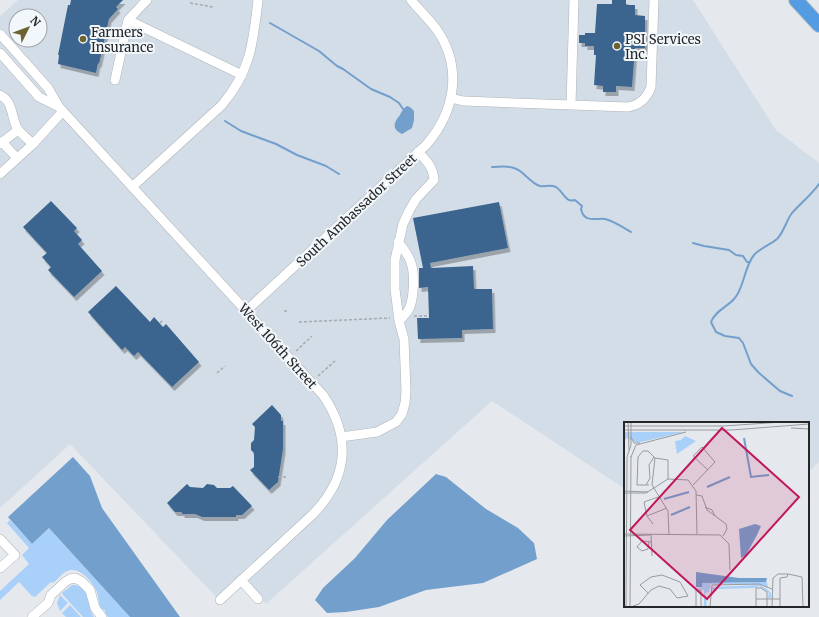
<svg xmlns="http://www.w3.org/2000/svg" width="819" height="617" font-family="Merriweather,serif">
<style>
.built{fill:#d3dde7;fill-rule:evenodd}
.green{fill:#a9d0f8}
.water{fill:#739fcc}
.lines{fill:none;stroke-linecap:round;stroke-linejoin:round}
.stream{stroke:#739fcc;stroke-width:2}
.building{fill:#3b658e;filter:url(#shadow)}
.minor-casing{stroke:#b0b4b8;stroke-width:10}
.highway-casing{stroke:#c6c7c7;stroke-width:16}
.path{stroke:#a6a9ad;stroke-width:1.5;stroke-dasharray:3 2;stroke-linecap:butt}
.minor{stroke:#fff;stroke-width:9}
.highway{stroke:#539ce2;stroke-width:14}
.poi-dot{fill:#6d6330;stroke:#f2f7fb;stroke-width:1.5}
.labels{text-anchor:middle;stroke-width:4;stroke-linejoin:round;paint-order:stroke}
.poi-label{font-size:13px;fill:#242627;stroke:#f2f7fb;text-anchor:start}
.street-label{font-size:13px;fill:#242627;stroke:#f2f7fb}
.inset-river{fill:none;stroke:#739fcc;stroke-width:2}
.inset-road{fill:none;stroke:#989b9e;stroke-width:1}
.view{fill:#c2185b;fill-opacity:0.15;stroke:#c2185b;stroke-width:2}
.inset-edge{fill:none;stroke:#242627;stroke-width:2}
</style>
<defs>
<filter id="shadow"><feDropShadow dx="2.5" dy="4" stdDeviation="0" flood-color="#0004"/></filter>
</defs>
<rect width="100%" height="100%" fill="#e5e9ee"/>
<path class="built" d="M18 0H693L776 130 819 163V462L808 472V423H625V489L492 401 266 604 244 581 221 602 70 444 0 508V16ZM16 16H40V40H16Z"/>
<path class="green" d="M10 520 32 544 49 528 130 617H108L105 613V611L104 609 102 610C98 605 99 598 97 592 92 581 78 564 65 572 61 575 57 580 53 583L51 582 35 597 32 596 19 582 0 600V591L29 564 22 555 29 548 7 523Z
M72 585C90 584 87 607 94 617H83L63 595 62 593Z
M60 595 68 603 60 611 57 603Z
M70 605 81 617H66L62 613Z"/>
<path class="water" d="M407 106 410 107 414 111V120L412 128 402 134C391 129 394 122 400 115 402 111 403 109 407 106Z
M73 457 90 476 102 508 180 617H130L49 528 32 544 8 517Z
M436 474 446 477 486 509 518 528 534 543 537 559 483 583 426 590 379 607 346 612 327 613 315 600 323 588 355 558 387 520Z"/>
<g class="lines">
<path class="stream" d="M270 23 319 51 337 66 343 69 371 89 390 97 399 103 403 109
M225 121 241 131 276 144 297 155 326 166 339 174
M492 167C499 167 507 165 514 168 523 170 530 183 540 186 545 187 550 184 556 187 563 191 565 203 575 200L582 206 581 209C584 223 595 218 605 219 614 221 624 228 631 232
M693 243 704 246 729 250 736 255 743 256 747 262H750
M792 396 780 391 759 373 751 364 743 343 739 338 725 336 716 332 711 322C715 311 727 307 734 299 744 289 744 267 754 255 760 248 770 245 777 239 784 232 786 221 792 213 801 203 811 195 819 184"/>
</g>
<path class="building" d="M71 0H123L116 7 118 9 109 19 99 64 98 63 96 73 58 64 59 55H58L68 5H70Z
M612 0H626V5H635V15L645 16V48H635L632 87 616 86V92H603V86L594 85 596 55H594V46H585V43H579V35H585V33H595L597 4H612Z
M51 201 77 228 74 231 82 240 78 244 102 271 74 297 48 270 51 267 42 257 47 253 23 227Z
M499 202 508 248 430 263 431 268 473 266 474 289H492L493 329 462 330V338L418 339 417 318H429L428 287 419 288V268H423L413 218Z
M116 286 150 322 154 317 163 327 166 324 199 362 172 387 138 352 134 356 125 347 122 350 88 312Z
M272 405 281 415V421H283V449L278 482 269 490 250 470 254 467V453L251 450V443L254 440 255 427 252 424Z
M187 484 190 487 203 488 207 484 214 485 217 488H230L233 486 252 506 242 515H236V517H202L195 514H182V512H175L167 503Z"/>
<g class="lines">
<defs>
<path id="minor" d="M128 20 242 75
M0 34 48 88 59 107 323 395C352 438 348 479 312 515L220 600
M0 53 39 97 59 107
M115 80 128 20 147 0
M0 95C13 101 11 116 17 128 21 134 28 139 33 144
M451 98 463 101 628 107C640 105 647 98 651 87L654 0
M571 105 574 0
M0 142 3 143 17 158
M0 144 18 130
M0 174 33 144 63 111
M132 187 222 105C251 70 253 43 258 0
M398 242C403 248 409 255 411 263 415 273 414 299 409 309 407 313 403 317 399 321
M246 311 426 145C455 112 463 68 437 30 429 19 419 10 411 0
M341 437 377 432 396 422 402 414 405 403 406 391 404 339 399 321 395 289V260L403 224 409 211 416 199 434 180C433 167 427 161 418 152
M0 539 15 555 0 568
M241 580 258 599
M32 617 48 603 51 595 65 582 70 579 75 578 81 581 90 590 95 608 102 617"/>
<path id="highway" d="M796 0 819 25"/>
</defs>
<use href="#minor" class="minor-casing"/>
<use href="#highway" class="highway-casing"/>
<path class="path" d="M190 3 213 7
M284 311H289
M414 316H429
M299 322 390 318
M160 323 163 320
M296 351 312 336
M217 373 225 366
M318 376 335 361
M278 477H287"/>
<use href="#minor" class="minor"/>
<use href="#highway" class="highway"/>
</g>
<g class="poi-dot">
<circle cx="83" cy="39" r="4"/>
<circle cx="617" cy="46" r="4"/>
</g>
<g class="labels">
<g class="poi-label">
<text x="91" y="37">Farmers<tspan x="91" dy="15">Insurance</tspan></text>
<text x="625" y="44">PSI Services<tspan x="625" dy="15">Inc.</tspan></text>
</g>
<g class="street-label">
<text transform="translate(356 210) rotate(-43)" y="5">South Ambassador Street</text>
<text transform="translate(278 346) rotate(48)" y="5">West 106th Street</text>
</g>
</g>
<g transform="translate(624 422)">
<rect width="185" height="185" fill="#e5e9ee"/>
<path d="M0 10H60L13 21 3 16 0 19ZM61 14 72 19 53 32 51 19 57 18ZM143 160 144 166 139 163 87 162 85 170 81 171 83 185H80V168L72 166 78 165V161ZM136 163 144 168 147 171V176H144L145 171 135 164 131 166 93 167V169L88 168V165Z" fill="#a9d0f8"/>
<path d="M131 102 137 104 133 113 122 133 117 136 115 107ZM72 150 115 156H143L142 160 78 161V165H72Z" fill="#739fcc"/>
<path class="inset-river" d="M120 16 127 55 145 53M83 65 106 55M40 77 65 70M47 93 66 85"/>
<path class="inset-road" d="M4 0 5 28M0 4H100L158 0M167 6 185 7M0 8H108L185 2M7 15 10 21H16M7 35 12 23 62 10M31 36 28 63 44 89 45 112M22 63 26 56 25 43 30 35M25 63H13L14 35 19 29H24L31 36 44 38V57M69 63 71 61 90 41 91 40 78 25 69 34 84 48M0 69 24 70M0 71H22L44 57 64 58 72 69 73 112M72 73 78 74 83 88 102 102 103 107 99 114M81 85 88 88 91 94M23 94 43 86M29 102 23 94 20 80 34 75M0 112 96 113 105 122 106 148M27 112 28 134M0 114 26 113M18 129 13 125 18 119 28 120M18 129 24 127 25 120M132 177H156M9 184 15 182 27 168 35 164 46 167 53 176 64 174 56 160 38 153 27 155 16 163 24 171M2 185 3 35 7 23V0M6 185 7 34M72 185V168H77V185M86 185 88 163 135 162 148 167M132 185V166H137L143 170V185M148 185 149 156 154 152H164L178 155 179 185M156 185V156L163 155 164 152"/>
<path class="view" d="M98 6 175 75 83 177 6 108Z"/>
<rect width="185" height="185" class="inset-edge"/>
</g>
<g transform="translate(28 28) rotate(48)"><circle r="19" fill="#f2f7fb" stroke="#a0a3a6"/>
<path d="M0-3L7 15L0 10L-7 15Z" fill="#6d6330"/>
<text y="-6" font-size="11" font-weight="bold" text-anchor="middle" fill="#242627">N</text>
</g>
</svg>
